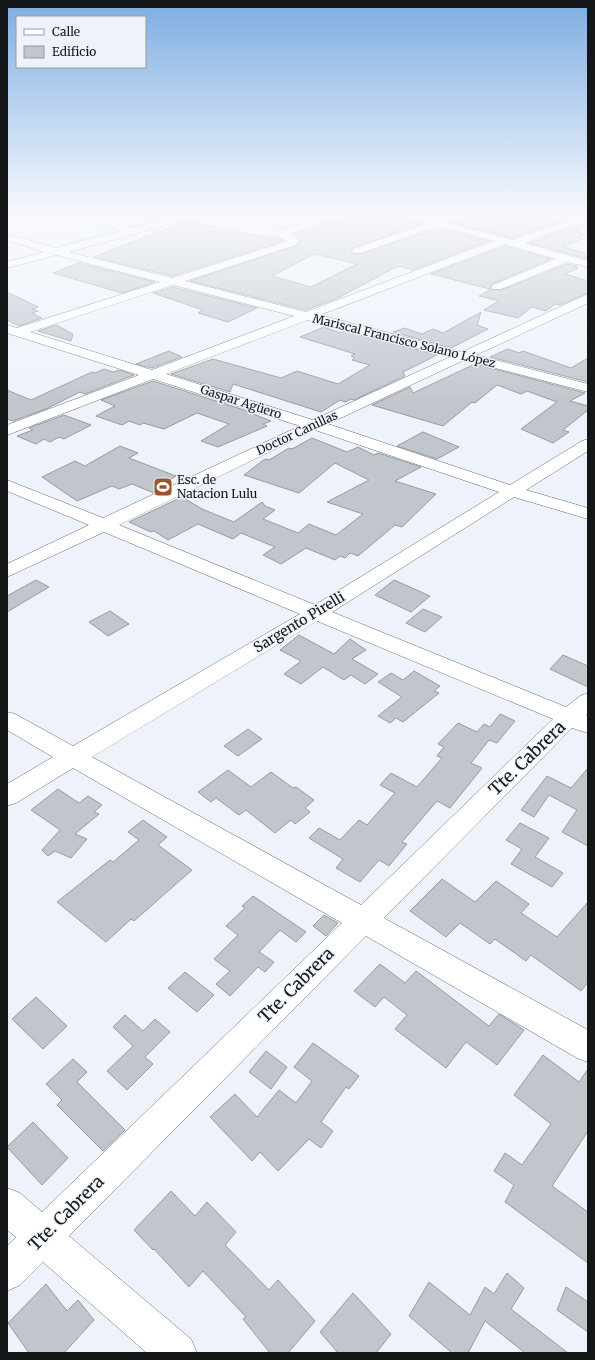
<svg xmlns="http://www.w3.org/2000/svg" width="595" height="1360" font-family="Merriweather,serif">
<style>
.green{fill:#c8dcfb}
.building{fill:#c1c6cd;stroke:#969ba1;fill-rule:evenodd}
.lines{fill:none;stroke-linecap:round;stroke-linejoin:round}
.minor-casing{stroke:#676b71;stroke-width:1}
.minor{fill:#fff;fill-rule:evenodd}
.labels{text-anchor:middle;stroke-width:3;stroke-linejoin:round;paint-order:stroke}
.far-street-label{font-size:12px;fill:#141618;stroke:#eef2fa}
.far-poi-label{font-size:12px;fill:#141618;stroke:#eef2fa;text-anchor:start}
.street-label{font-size:14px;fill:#141618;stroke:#eef2fa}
.near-street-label{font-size:17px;fill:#141618;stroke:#eef2fa}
</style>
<rect width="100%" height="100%" fill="#eef2fa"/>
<path class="green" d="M177 212 185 214 135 228 126 227Z
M112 230 121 232 58 247 56 246Z"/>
<path class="building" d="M363 212H393L396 215 423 223 353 248 351 252 353 254H361L439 228 489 241 413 270 398 266 338 298 306 310 190 281 296 246 301 240 293 234ZM314 254 357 264 311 287 272 276Z
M417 212H456L439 218Z
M477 212H583V213L513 238 454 223Z
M187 221 260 236 273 238 277 237 284 241 172 276 94 257Z
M579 224 588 226 575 231 586 234 578 237 583 239 563 247 588 254V259L530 243Z
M505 246 551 259 492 284 490 287V289L431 274Z
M79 263 155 282 122 293 53 273Z
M567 264 577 266 574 267 578 268 565 274 588 281V293L560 305 555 304 546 311 532 307 518 318 484 310 499 301 479 296 491 289 502 290Z
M173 287 257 308 228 322 198 313 203 310 153 293Z
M7 292 38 307 32 309 38 311 32 313 42 318 19 326 7 320Z
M481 312 477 325 488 329 451 348 393 332 405 328 422 334 433 329 443 333Z
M56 325 73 334 71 341 38 331Z
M324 327 340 333 344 331 437 355 403 372 405 376 354 400 351 399 345 402 340 400 321 412 233 384 230 392 171 374 213 359 281 378 297 371 338 384 370 365 352 360 355 358 351 356 355 354 300 337Z
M508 349 519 353 523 351 571 368 588 358V382L490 357Z
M169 351 182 357 152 368 136 364Z
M475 364 585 393 570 401 588 406V410L563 430 569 432 553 443 521 429 557 402 527 391 521 394 497 385 475 403 472 402 443 426 372 405 410 387 413 393Z
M104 369 113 372 119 370 134 375 85 394 80 392 46 409 13 421 7 419V390L31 400 92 372 95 373Z
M153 381 241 409 271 421 263 424 267 426 218 447 201 441 229 424 197 413 164 429 143 423 140 425 129 421 122 425 96 416 115 406 101 400Z
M64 415 91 425 64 439 59 437 50 442 44 439 36 444 17 436 33 430 29 428Z
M423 432 459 447 437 459 397 446Z
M312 438 347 452 358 447 374 455 378 453 421 467 395 481 436 494 402 527 395 525 358 556 350 553 345 558 340 556 335 560 306 548 281 564 263 555 275 547 241 533 233 539 198 524 168 540 154 531 151 532 129 522 182 497 202 509 234 522 262 502 265 506 275 510 263 519 298 533 309 524 336 535 363 514 327 502 369 480 335 463 299 493 244 475 265 459 269 460 289 448 292 449Z
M120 446 138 453 129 458 176 476 168 481 171 482 154 493 132 484 119 489 112 486 77 501 42 477 75 461 85 466Z
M36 580 49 587 7 612V596Z
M394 580 410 587 430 596 411 612 375 595Z
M423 609 442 617 425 632 406 623Z
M110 611 129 624 108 636 89 622Z
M299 635 334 654 350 639 366 650 352 659 378 674 365 684 351 675 344 680 323 667 301 684 284 674 301 661 280 650Z
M563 655 588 666V687L550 669Z
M414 671 440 686 434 691 439 693 403 722 396 718 390 723 378 716 402 697 378 682 391 673 403 680Z
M500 714 515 721 497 743 489 740 471 763 482 768 450 808 437 801 402 842 407 844 389 866 379 860 360 882 336 868 343 859 309 838 319 828 340 840 359 820 367 825 395 793 380 785 391 773 417 787 442 758 437 756 444 747 438 744 458 723 477 732 484 724 490 727Z
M248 729 262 739 238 756 224 746Z
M588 768V846L562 832 577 810 549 795 534 817 521 810 547 776 571 788Z
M228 770 251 787 271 772 293 788 296 787 314 800 305 808 310 812 295 824 291 820 275 833 246 810 239 815 216 798 211 802 198 792Z
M58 789 79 803 88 796 102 805 94 812 99 814 75 834 87 839 71 858 55 851 48 856 42 850 60 830 31 810Z
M143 820 167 837 158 845 192 870 134 921 131 919 106 942 57 902 110 860 113 862 139 840 128 832Z
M520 823 549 838 535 857 563 873 552 887 511 864 522 849 506 840Z
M442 879 475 902 496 881 529 904 521 913 557 937 588 902V982L581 991 531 955 526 961 495 939 490 944 460 923 446 937 410 911Z
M253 896 306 932 296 942 280 930 259 952 274 962 265 972 258 967 230 996 216 984 230 971 214 959 238 935 226 926 245 908 242 906Z
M324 915 338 923 326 936 313 926Z
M380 964 405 983 416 971 489 1026 499 1014 524 1030 497 1065 466 1042 446 1068 395 1029 407 1015 384 997 375 1007 354 991Z
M185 972 214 995 197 1012 168 988Z
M36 997 67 1026 43 1049 12 1019Z
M125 1015 143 1031 155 1019 170 1032 145 1057 153 1064 127 1090 107 1071 133 1046 113 1027Z
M313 1043 359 1076 349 1089 346 1087 321 1122 333 1131 321 1148 309 1139 278 1171 260 1152 252 1161 210 1117 235 1094 257 1117 279 1090 296 1103 312 1081 294 1067Z
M266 1051 287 1067 271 1089 249 1072Z
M543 1055 579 1082 588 1069V1131L552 1186 588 1212V1263L505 1202 514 1185 494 1171 505 1153 522 1165 551 1124 514 1095Z
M73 1059 87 1072 77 1082 125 1130 103 1151 57 1105 62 1100 46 1084Z
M33 1122 68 1158 42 1185 7 1147Z
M171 1191 195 1216 207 1202 236 1232 225 1245 269 1290 278 1280 315 1321 288 1353H270L243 1319 246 1317 203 1271 189 1287 154 1249 153 1250 134 1230Z
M507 1273 524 1288 511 1309 568 1353H525L485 1321 468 1353H452L409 1316 429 1282 470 1315 485 1287 494 1294Z
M46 1284 67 1311 78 1300 94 1320 64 1353H29L8 1323Z
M566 1287 588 1302V1332L557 1310Z
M353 1293 391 1334 376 1353H338L320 1332Z"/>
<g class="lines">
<defs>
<path id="minor" d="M63 212H79L134 228 191 212H208L206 214 69 252 172 278 288 241 279 237 276 233 277 231 336 212H351L289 234 300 240 296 245 185 281 306 312 494 241 439 226 361 253H353L352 251 353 249 428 223 396 214 394 212H411L439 220 461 212H476L449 223 513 240 588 213V219L525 243 588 261V267L567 262 501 289H493L491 287 493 285 556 259 505 244 320 315 462 352 588 294V303L476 355 588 384V392L464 360 328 424 510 485 582 441 588 439V451L526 490 588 508V519L514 497 332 612 566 707 580 696 588 693V713L586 715 588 716V733L572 728 384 918 588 1030V1062L577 1058 366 936 69 1236 191 1339 197 1353H147L43 1262 20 1285 7 1291V1246L16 1237 7 1230V1188L20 1193 42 1212 342 923 73 768 16 803 7 806V784L53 757 7 730V712L15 714 73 746 300 614 104 532 7 577V564L89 525 7 491V480L103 518 300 426 153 379 7 435V425L139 375 7 333V325L17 328 160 282 56 255 7 268V262L44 252 7 240V234L56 248 122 231 65 214ZM173 285 294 316 152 370 30 332ZM308 320 450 357 313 420 166 374ZM315 430 499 492 315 605 119 525ZM317 621 553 719 361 905 92 757Z"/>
</defs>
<use href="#minor" class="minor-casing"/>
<use href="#minor" class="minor"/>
</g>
<linearGradient id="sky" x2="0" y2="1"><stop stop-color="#7eade2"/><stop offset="0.53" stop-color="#f7f9fd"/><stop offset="1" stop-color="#f7f9fd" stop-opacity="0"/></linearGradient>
<rect width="595" height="403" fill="url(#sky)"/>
<defs>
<symbol id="stadium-square" viewBox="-11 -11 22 22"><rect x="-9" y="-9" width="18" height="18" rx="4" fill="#9b552c" stroke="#eef2fa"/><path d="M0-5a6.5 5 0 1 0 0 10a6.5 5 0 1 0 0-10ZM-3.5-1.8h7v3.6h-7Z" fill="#fff"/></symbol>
</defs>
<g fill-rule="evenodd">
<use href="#stadium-square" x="152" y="476" width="22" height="22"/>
</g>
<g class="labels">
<g class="far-street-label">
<text transform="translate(404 341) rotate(14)" y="4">Mariscal Francisco Solano López</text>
<text transform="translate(241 402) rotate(18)" y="4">Gaspar Agüero</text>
<text transform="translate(297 433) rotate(-25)" y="4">Doctor Canillas</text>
</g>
<g class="far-poi-label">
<text x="177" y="484">Esc. de<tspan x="177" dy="14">Natacion Lulu</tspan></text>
</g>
<g class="street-label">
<text transform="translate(299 622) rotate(-31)" y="5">Sargento Pirelli</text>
</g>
<g class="near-street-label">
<text transform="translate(527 758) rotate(-44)" y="6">Tte. Cabrera</text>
<text transform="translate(296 985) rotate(-45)" y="6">Tte. Cabrera</text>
<text transform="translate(66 1213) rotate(-45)" y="6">Tte. Cabrera</text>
</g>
</g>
<rect width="595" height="1360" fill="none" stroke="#141618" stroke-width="16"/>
<rect x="16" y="16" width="130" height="52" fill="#eef2fa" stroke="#979aa0"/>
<rect x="24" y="29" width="20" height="6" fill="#ffffff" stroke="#979aa0"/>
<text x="52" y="36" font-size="12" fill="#141618">Calle</text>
<rect x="24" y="46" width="20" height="12" fill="#c1c6cd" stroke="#979aa0"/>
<text x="52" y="56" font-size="12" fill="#141618">Edificio</text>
</svg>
